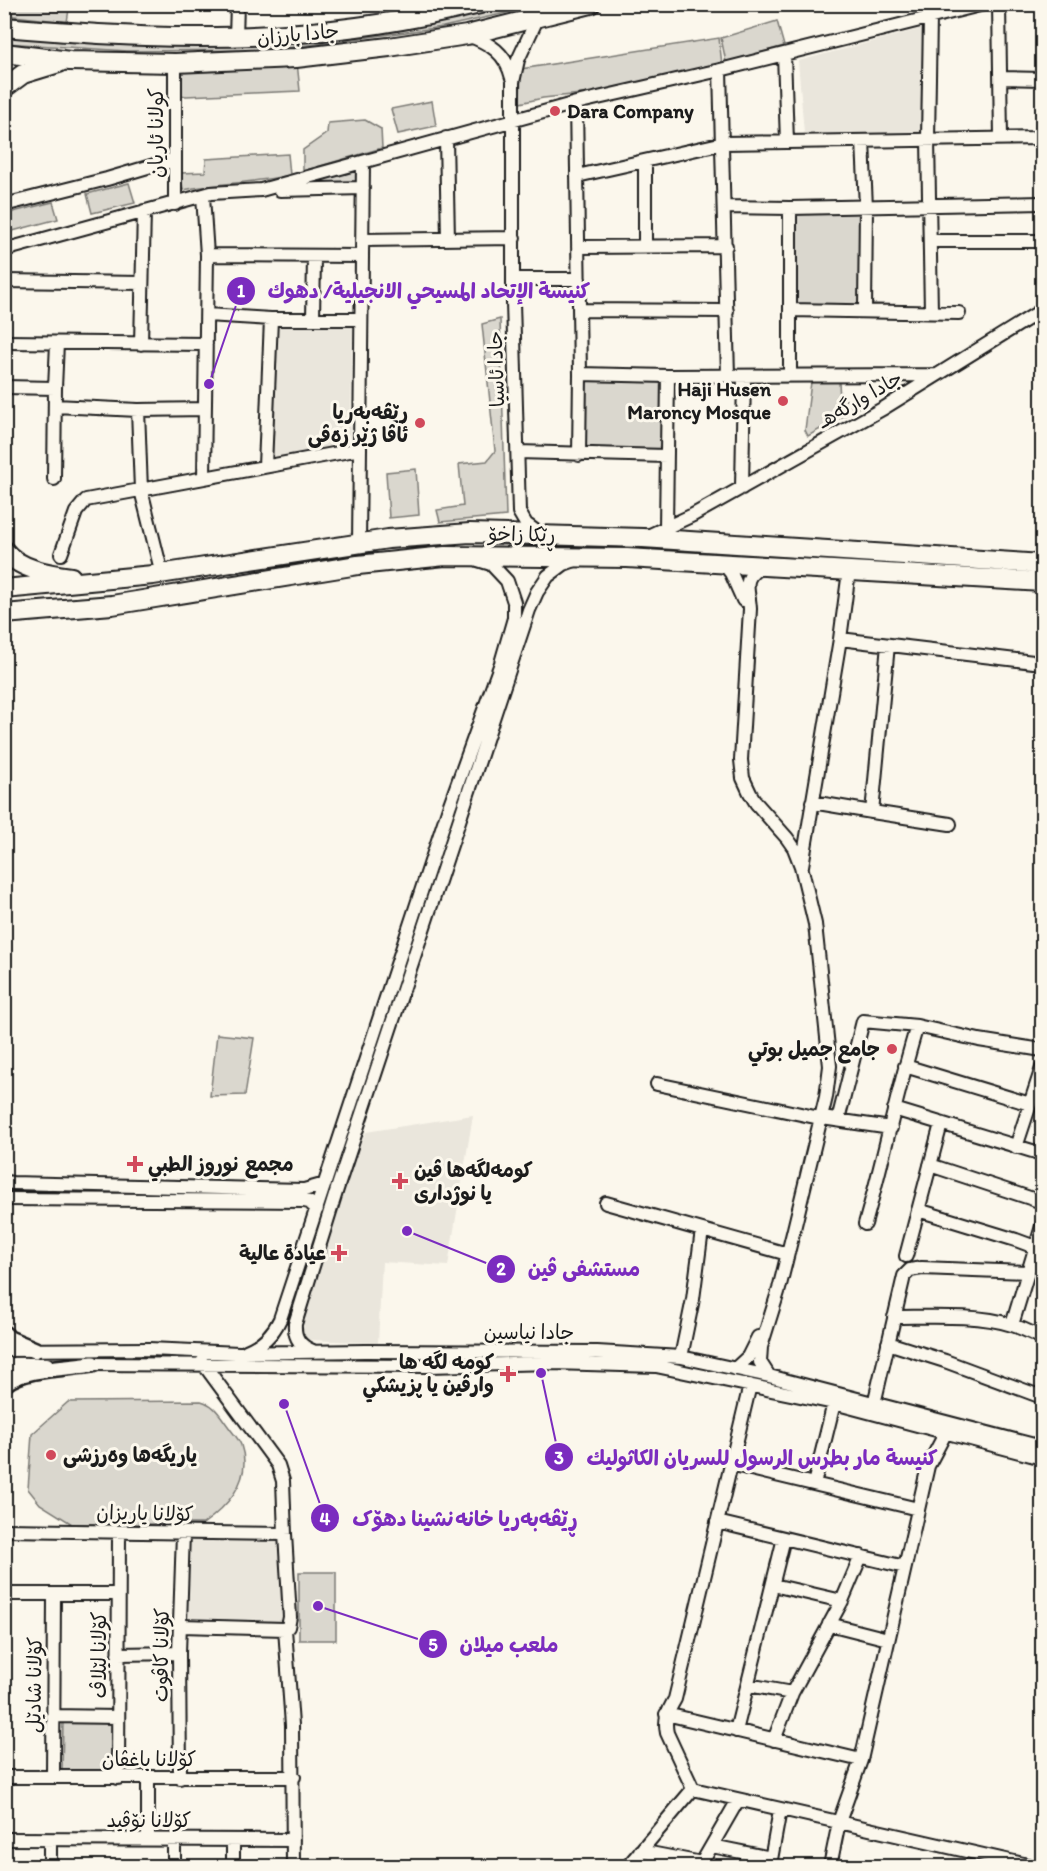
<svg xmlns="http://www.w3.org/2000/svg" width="1047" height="1871" font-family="Itim,'Playpen Sans Arabic',sans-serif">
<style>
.built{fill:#eae6dc}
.green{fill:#dad7ce;stroke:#7b7a75;stroke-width:1.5}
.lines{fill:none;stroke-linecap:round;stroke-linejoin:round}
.minor-casing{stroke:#1c1c1c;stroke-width:16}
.major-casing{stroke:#1c1c1c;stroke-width:20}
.highway-casing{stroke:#1c1c1c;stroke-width:22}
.minor{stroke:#fbf7ec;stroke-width:12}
.major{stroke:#fbf7ec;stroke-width:15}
.highway{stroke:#fbf7ec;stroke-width:18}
.poi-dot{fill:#d1495b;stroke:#fbf7ec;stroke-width:2}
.labels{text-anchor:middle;stroke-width:6;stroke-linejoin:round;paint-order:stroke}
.street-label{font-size:20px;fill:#1c1c1c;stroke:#fbf7ec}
.poi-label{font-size:20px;font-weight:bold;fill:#1c1c1c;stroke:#fbf7ec;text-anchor:end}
.leader{fill:none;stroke:#7b2cbf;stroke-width:2}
.callout-dot{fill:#7b2cbf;stroke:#fbf7ec;stroke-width:2}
.mark-label{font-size:18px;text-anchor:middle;font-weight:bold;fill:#fff}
.callout-label{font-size:21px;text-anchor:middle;font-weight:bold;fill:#7b2cbf;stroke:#fbf7ec;stroke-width:6;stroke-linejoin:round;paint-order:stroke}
</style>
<rect width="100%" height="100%" fill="#fbf7ec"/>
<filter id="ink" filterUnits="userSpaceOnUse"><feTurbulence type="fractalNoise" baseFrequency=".0167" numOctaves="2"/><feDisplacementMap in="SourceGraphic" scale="12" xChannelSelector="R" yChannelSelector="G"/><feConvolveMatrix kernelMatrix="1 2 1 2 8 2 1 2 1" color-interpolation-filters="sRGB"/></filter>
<g filter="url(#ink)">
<path class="built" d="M924 28 923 134 804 133 798 61Z
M353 326 350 445 270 462 279 327Z
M473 1115 448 1266 382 1262 378 1343 310 1340 304 1336 303 1317 351 1168 366 1132Z
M189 1538 278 1539 283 1622 189 1623Z"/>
<path class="green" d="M5 4 29 5 69 9 67 22 5 15Z
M499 5H542L443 27 272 50 128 51 5 43V33L87 39 459 14Z
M777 21 784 46 726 62 721 38Z
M719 38 722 65 590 93 543 98 520 103 521 69Z
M297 62 300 91 186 96 181 95 179 66Z
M432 101 436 126 398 134 391 109Z
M365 120 381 129 382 148 303 171V150L327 133 328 123Z
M288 154 290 175C255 183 219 183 183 190L181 173 205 172 206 159Z
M363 162V188L261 190Z
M129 183 135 203 92 213 87 194Z
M53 202 58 219 5 233V214Z
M866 207 865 311 790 310V208Z
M500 319 506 516 440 522 437 510 463 506 459 464 487 461 495 451 482 324Z
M580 374 668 376 666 456 579 455Z
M811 382H839L840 400H856L861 406 808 436 805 430Z
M416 469 419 515 389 518 386 472Z
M217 1034 254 1038 245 1095 210 1096Z
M201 1401C215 1405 219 1414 228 1426 232 1432 239 1439 241 1445 253 1480 228 1506 203 1524H72L40 1504 28 1489 32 1434 68 1402Z
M299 1572H336V1640H299Z
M63 1720H113V1774H62Z"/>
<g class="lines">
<defs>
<path id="minor" d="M999 4 1001 138
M538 17 518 60 513 82V302L519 512 526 524 541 535
M930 18 928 139 931 312
M467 35C490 43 506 53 512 78
M236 37 237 4
M784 54 787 142
M720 70 728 376
M1002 78 1042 79
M576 103 580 374 579 455
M446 138 448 239
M863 141 866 207 865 311
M645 161V246
M577 176 724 143 1042 138
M280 190 363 188
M203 196 207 255 204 478
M175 204V63
M4 205 107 179 175 159
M725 207 790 208 1042 203
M790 208V375
M362 240 514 238
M930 241H1042
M578 247 726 246
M4 250 211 193 261 190 576 103 720 70 984 4
M207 255 362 256
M514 279H579
M4 281 142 283
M579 310 727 311
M790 310 959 313
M207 315 271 319H361
M313 319 314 257
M4 342 206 344
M141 344 144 211
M580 374 668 376 937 375
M4 387 55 388 57 343
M55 406 138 410 205 409
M138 410 141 490 162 574
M518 452 666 456
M265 466 271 319
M54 479 55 388
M742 488 744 376
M666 528 668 376
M648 536 693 515 884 408 1042 310
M359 544 363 162
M61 554 76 512 86 500 360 449
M724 564 731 573 743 600
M763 566C740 578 749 588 750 609L741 760 743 778 750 793 756 803 787 838 794 848 801 866 815 924 830 1066 826 1097 794 1229 779 1289 761 1347 760 1362 769 1376
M840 639 1042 663
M812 802 872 812 888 645
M872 812 950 824
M802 866 840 639 849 571
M905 1066 1030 1104
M657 1084 815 1117 891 1128
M894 1109 1042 1154
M838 1120 863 1021 917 1026 979 1040 1042 1050
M1016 1147 1042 1068
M930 1165 1042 1202
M4 1181 12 1183 304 1190 325 1184
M4 1199 304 1201 309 1202 317 1209
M606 1203 784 1253
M918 1210 1016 1240 1035 1247
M865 1224C884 1158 897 1091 917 1026
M906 1256 941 1124
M894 1317C930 1317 978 1314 1012 1325 1022 1328 1032 1333 1042 1338
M1012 1325 1042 1226
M888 1343 945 1361 1042 1397
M4 1350 149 1349 239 1353 365 1351 597 1352 681 1357 769 1376 1042 1447
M246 1351C262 1345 273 1334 280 1319L449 807 501 663 514 618V602L507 581 491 564 478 560
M313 1351C300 1346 294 1338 295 1324L337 1189 529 610 537 592 548 576 564 564 575 560
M681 1357 693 1299 702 1230
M202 1362 278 1465 283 1481 285 1534 290 1617 288 1627 285 1629 292 1725 293 1866
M4 1364H47
M86 1364 428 1366 553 1363 656 1366 834 1403 1042 1458
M735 1369 748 1357 758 1337
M874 1404 904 1276 910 1270 922 1268 1027 1272
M730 1464 918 1509
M814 1484 834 1403
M717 1522 905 1567
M4 1530 285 1534
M773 1585 842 1601
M4 1594H118
M829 1624 888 1639
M181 1626 285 1629
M118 1654 179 1653
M748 1685 792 1693
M666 1714 861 1760
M53 1716 118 1717
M736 1731 784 1538
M774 1740 792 1693 842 1601 861 1556
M4 1777H294
M53 1777 54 1594
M118 1778 119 1532
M180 1778 179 1653 183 1533
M693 1789 667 1733C664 1719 668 1711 675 1699L750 1385
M693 1789 1032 1866
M4 1839 293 1840
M50 1840V1866
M148 1840V1778
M712 1846 771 1858
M640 1851 702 1863
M770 1865 780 1810
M174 1866V1840
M233 1866V1840
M628 1866 693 1789
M700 1866 738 1800
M830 1866 839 1822 861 1760 928 1466 946 1432"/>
<path id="major" d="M4 1334 9 1339 35 1350
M4 1384C23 1367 68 1368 93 1364"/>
<path id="highway" d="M4 27C98 35 193 41 286 34 352 30 416 19 480 4
M4 53 70 61 175 63 296 58 389 47 467 35 591 4
M4 88 23 74 59 63
M4 550C18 569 49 574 71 577
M4 589 153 575 388 539 470 533 643 538 1042 564
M4 614 112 605 358 565 445 556 627 558 1042 582"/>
</defs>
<use href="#minor" class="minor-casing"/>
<use href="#major" class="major-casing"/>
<use href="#highway" class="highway-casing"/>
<use href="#minor" class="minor"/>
<use href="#major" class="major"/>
<use href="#highway" class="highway"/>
</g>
</g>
<g class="poi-dot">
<circle cx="555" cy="111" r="6"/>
<circle cx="783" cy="401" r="6"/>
<circle cx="420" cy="423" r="6"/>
<circle cx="892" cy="1049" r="6"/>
<path d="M132 1155h6v6h6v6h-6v6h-6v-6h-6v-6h6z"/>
<path d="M397 1172h6v6h6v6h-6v6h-6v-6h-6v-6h6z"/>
<path d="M336 1244h6v6h6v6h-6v6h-6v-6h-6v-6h6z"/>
<path d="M505 1365h6v6h6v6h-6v6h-6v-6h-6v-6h6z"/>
<circle cx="51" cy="1455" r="6"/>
</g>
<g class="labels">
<g class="street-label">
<text transform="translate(298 34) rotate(-5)" y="7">جادا بارزان</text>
<text transform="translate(156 133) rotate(-90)" y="7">كولانا ئاريان</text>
<text transform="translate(496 369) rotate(-92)" y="7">جادا ئاسيا</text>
<text transform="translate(860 399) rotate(-30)" y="7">جادا وارگه‌هـ</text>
<text transform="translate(522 534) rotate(1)" y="7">ڕێکا زاخۆ</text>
<text x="529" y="1339">جادا نیاسین</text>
<text transform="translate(145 1513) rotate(1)" y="7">کۆلانا یاریزان</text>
<text transform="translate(99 1655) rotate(-90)" y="7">کۆلانا لێلاڤ</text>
<text transform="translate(161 1655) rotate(-89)" y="7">کۆلانا کاڤوت</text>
<text transform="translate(34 1685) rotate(-89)" y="7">کۆلانا شادێل</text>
<text x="149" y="1766">کۆلانا باغڤان</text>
<text x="149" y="1827">کۆلانا نۆڤید</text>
</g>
<g class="poi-label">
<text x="567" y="118" text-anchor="start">Dara Company</text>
<text x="771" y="396">Haji Husen<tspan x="771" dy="23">Maroncy Mosque</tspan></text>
<text x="408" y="419">رێڤەبەریا<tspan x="408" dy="23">ئاڤا ژێر زەڤی</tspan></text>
<text x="880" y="1056">جامع جميل بوتي</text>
<text x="148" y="1171" text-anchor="start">مجمع نوروز الطبي</text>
<text x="414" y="1177" text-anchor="start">کومەلگەها ڤین<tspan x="414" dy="23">یا نوژداری</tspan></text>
<text x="326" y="1260">عيادة عالية</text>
<text x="494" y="1369">كومه لگه ها<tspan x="494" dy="23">وارڤين يا پزيشكي</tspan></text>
<text x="63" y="1462" text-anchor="start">ياريگەها وەرزشی</text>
</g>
</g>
<path class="leader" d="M209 384L241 291M407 1231L501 1269M541 1373L559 1457M284 1404L325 1518M318 1606L433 1644"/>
<g class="callout-dot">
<circle cx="209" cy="384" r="6"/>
<circle cx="407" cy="1231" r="6"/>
<circle cx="541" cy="1373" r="6"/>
<circle cx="284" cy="1404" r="6"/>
<circle cx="318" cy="1606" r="6"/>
<circle cx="241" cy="291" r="15"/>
<circle cx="501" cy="1269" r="15"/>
<circle cx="559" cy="1457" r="15"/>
<circle cx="325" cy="1518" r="15"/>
<circle cx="433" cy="1644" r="15"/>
</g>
<g class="mark-label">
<text x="241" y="297">1</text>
<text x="501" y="1275">2</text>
<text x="559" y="1464">3</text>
<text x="325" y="1525">4</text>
<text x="433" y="1651">5</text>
</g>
<g class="callout-label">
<text x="429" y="298">كنيسة الإتحاد المسيحي الانجيلية/ دهوك</text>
<text x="584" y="1276">مستشفى ڤين</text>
<text x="762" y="1465">كنيسة مار بطرس الرسول للسريان الكاثوليك</text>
<text x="465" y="1526">ڕێڤه‌به‌ریا خانەنشينا دهۆک</text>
<text x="509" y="1652">ملعب ميلان</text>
</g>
<rect width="1047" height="1871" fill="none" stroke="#fbf7ec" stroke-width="24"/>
<rect x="12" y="12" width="1023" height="1847" fill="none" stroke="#1c1c1c" stroke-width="2" filter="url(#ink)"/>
</svg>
